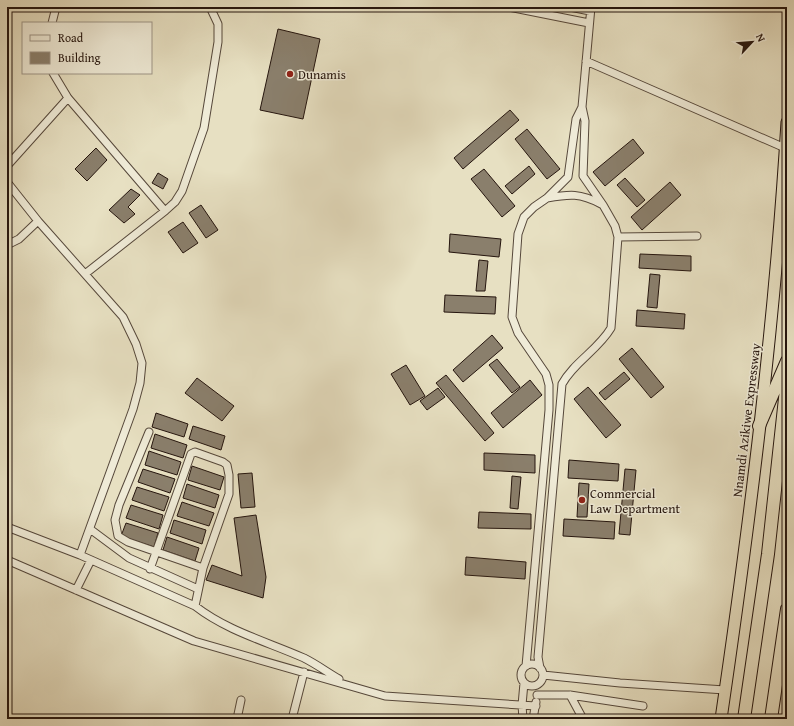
<svg xmlns="http://www.w3.org/2000/svg" width="794" height="726" font-family="'Gentium Book Plus',serif">
<style>
.building{fill:#8a7f6c;stroke:#25150e}
.lines{fill:none;stroke-linecap:round;stroke-linejoin:round}
.minor-casing{stroke:#56483b;stroke-width:9}
.trunk-casing{stroke:#25150e;stroke-width:13}
.motorway-casing{stroke:#25150e;stroke-width:14}
.minor{stroke:#efebd7;stroke-width:7}
.trunk{stroke:#e7e0c2;stroke-width:11}
.motorway{stroke:#e7e0c2;stroke-width:12}
.poi-dot{fill:#8f2418;stroke:#efebd7;stroke-width:1.5}
.labels{text-anchor:middle;stroke-width:3;stroke-linejoin:round;paint-order:stroke}
.poi-label{font-size:13px;fill:#25150e;stroke:#efebd7;text-anchor:start}
.street-label{font-size:13px;fill:#25150e;stroke:#efebd7}
</style>
<rect width="100%" height="100%" fill="#e7e0c2"/>
<filter id="stains"><feTurbulence type="fractalNoise" baseFrequency=".005" numOctaves="4"/><feColorMatrix values="0 0 0 0 .2 0 0 0 0 .09 0 0 0 0 .02 0 0 0 .5 -.17"/></filter>
<radialGradient id="worn" r=".72"><stop offset=".6" stop-color="#630" stop-opacity="0"/><stop offset="1" stop-color="#630" stop-opacity=".3"/></radialGradient>
<path class="building" d="M278 29 320 39 303 119 260 110Z
M510 110 519 120 463 169 454 158Z
M527 129 560 169 547 179 515 139Z
M633 139 644 153 605 186 593 172Z
M96 148 107 160 87 181 75 169Z
M529 166 535 174 512 194 505 186Z
M484 169 515 206 502 217 471 179Z
M158 173 168 179 163 189 152 183Z
M625 178 645 200 637 207 617 185Z
M670 182 681 195 642 230 631 217Z
M131 189 140 195 128 207 135 214 124 223 109 210Z
M201 205 218 230 206 238 189 213Z
M183 222 198 243 183 253 168 232Z
M450 234 501 239 499 257 449 252Z
M640 254 691 256V271L639 268Z
M479 260 488 261 485 291H476Z
M650 274 660 275 657 308 647 307Z
M445 295 496 297 495 314 444 312Z
M637 310 685 314 684 329 636 326Z
M492 335 503 348 463 382 453 370Z
M632 348 664 387 651 398 619 359Z
M497 359 520 387 512 393 489 365Z
M406 365 425 396 410 405 391 374Z
M624 372 630 379 605 400 599 393Z
M446 375 494 433 485 441 436 383Z
M197 378 234 406 222 421 185 393Z
M530 380 542 395 503 428 491 413Z
M588 387 621 425 606 438 574 399Z
M438 388 445 397 427 410 420 401Z
M156 413 188 424 184 437 152 427Z
M193 426 225 436 221 450 189 439Z
M155 434 187 445 183 458 151 448Z
M149 451 181 462 177 475 145 465Z
M484 453 535 455V473L484 470Z
M569 460 619 464 618 481 568 478Z
M192 466 224 477 220 490 188 480Z
M143 469 175 479 170 493 138 482Z
M625 469 636 470 630 535 619 534Z
M252 473 255 507 241 508 238 474Z
M512 476 521 477 518 509 510 508Z
M579 483 589 484 587 517H577Z
M187 484 219 495 215 508 183 498Z
M137 487 169 497 164 511 132 500Z
M182 502 214 513 209 526 177 516Z
M131 505 163 515 159 529 126 518Z
M479 512 531 514V529L478 528Z
M256 515 266 577 263 598 206 580 212 565 242 576 234 518Z
M564 519 615 522 614 539 563 536Z
M174 520 206 530 202 544 170 533Z
M126 523 158 533 154 547 121 536Z
M167 537 199 548 195 561 163 550Z
M466 557 526 562 525 579 465 575Z"/>
<g class="lines">
<defs>
<path id="minor" d="M509 7 589 23
M570 7 590 11
M52 23 56 7
M586 61 785 148
M53 73 68 98 165 211
M7 166 68 98
M7 182 38 221 19 239 7 245
M547 198C570 194 580 193 601 204
M38 221 123 317 136 344 142 363 140 383 133 409 80 555
M618 237 697 236
M85 274 165 211 175 202 182 191 204 128 218 42V24L210 7
M149 432 119 505 115 520 118 536 128 542 203 568
M7 527 80 555 195 606C227 631 268 642 304 658 316 664 327 672 339 679
M90 529 129 558 198 589
M7 560 194 641 385 696 536 706
M150 569 191 454 195 452 223 462 227 465 229 475V494L203 568 195 606
M76 590 91 560
M521 675a11 11 0 1 1 22 0a11 11 0 1 1-22 0Z
M526 666 549 410V385L546 374 518 333 512 317 518 234 524 217 534 207 547 198 568 177 576 119 582 107
M540 668 538 657 562 384C574 362 598 350 611 328L618 237 615 226 603 205 583 176 585 121 582 107 591 7
M543 675 620 683 725 690
M537 695H570L643 706
M570 695 583 719
M237 719 241 700
M292 719 304 672
M523 719 522 705 524 683
M533 719 536 702"/>
<path id="trunk" d="M721 719C750 521 775 322 787 122"/>
<path id="motorway" d="M759 426 787 361
M744 719 768 554 787 380
M771 719 787 609"/>
</defs>
<use href="#minor" class="minor-casing"/>
<use href="#trunk" class="trunk-casing"/>
<use href="#motorway" class="motorway-casing"/>
<use href="#minor" class="minor"/>
<use href="#trunk" class="trunk"/>
<use href="#motorway" class="motorway"/>
</g>
<g class="poi-dot">
<circle cx="290" cy="74" r="4"/>
<circle cx="582" cy="500" r="4"/>
</g>
<g class="labels">
<g class="poi-label">
<text x="298" y="79">Dunamis</text>
<text x="590" y="498">Commercial<tspan x="590" dy="15">Law Department</tspan></text>
</g>
<g class="street-label">
<text transform="translate(746 420) rotate(-83)" y="5">Nnamdi Azikiwe Expressway</text>
</g>
</g>
<rect width="794" height="726" fill="none" stroke="#e7e0c2" stroke-width="24"/>
<rect x="8" y="8" width="778" height="710" fill="none" stroke="#25150e" stroke-width="2"/>
<rect x="12" y="12" width="770" height="702" fill="none" stroke="#25150e"/>
<rect x="22" y="22" width="130" height="52" fill="#efebd7" stroke="#9e9587"/>
<rect x="30" y="35" width="20" height="6" fill="#efebd7" stroke="#9e9587"/>
<text x="58" y="42" font-size="12" fill="#25150e">Road</text>
<rect x="30" y="52" width="20" height="12" fill="#8a7f6c" stroke="#9e9587"/>
<text x="58" y="62" font-size="12" fill="#25150e">Building</text>
<g transform="translate(752 42) rotate(64)" stroke="#efebd7" stroke-width="3" paint-order="stroke">
<path d="M0-3L7 15L0 10L-7 15Z" fill="#25150e"/>
<text y="-6" font-size="11" font-weight="bold" text-anchor="middle" fill="#25150e">N</text>
</g>
<rect width="100%" height="100%" filter="url(#stains)"/>
<rect width="100%" height="100%" fill="url(#worn)"/>
</svg>
